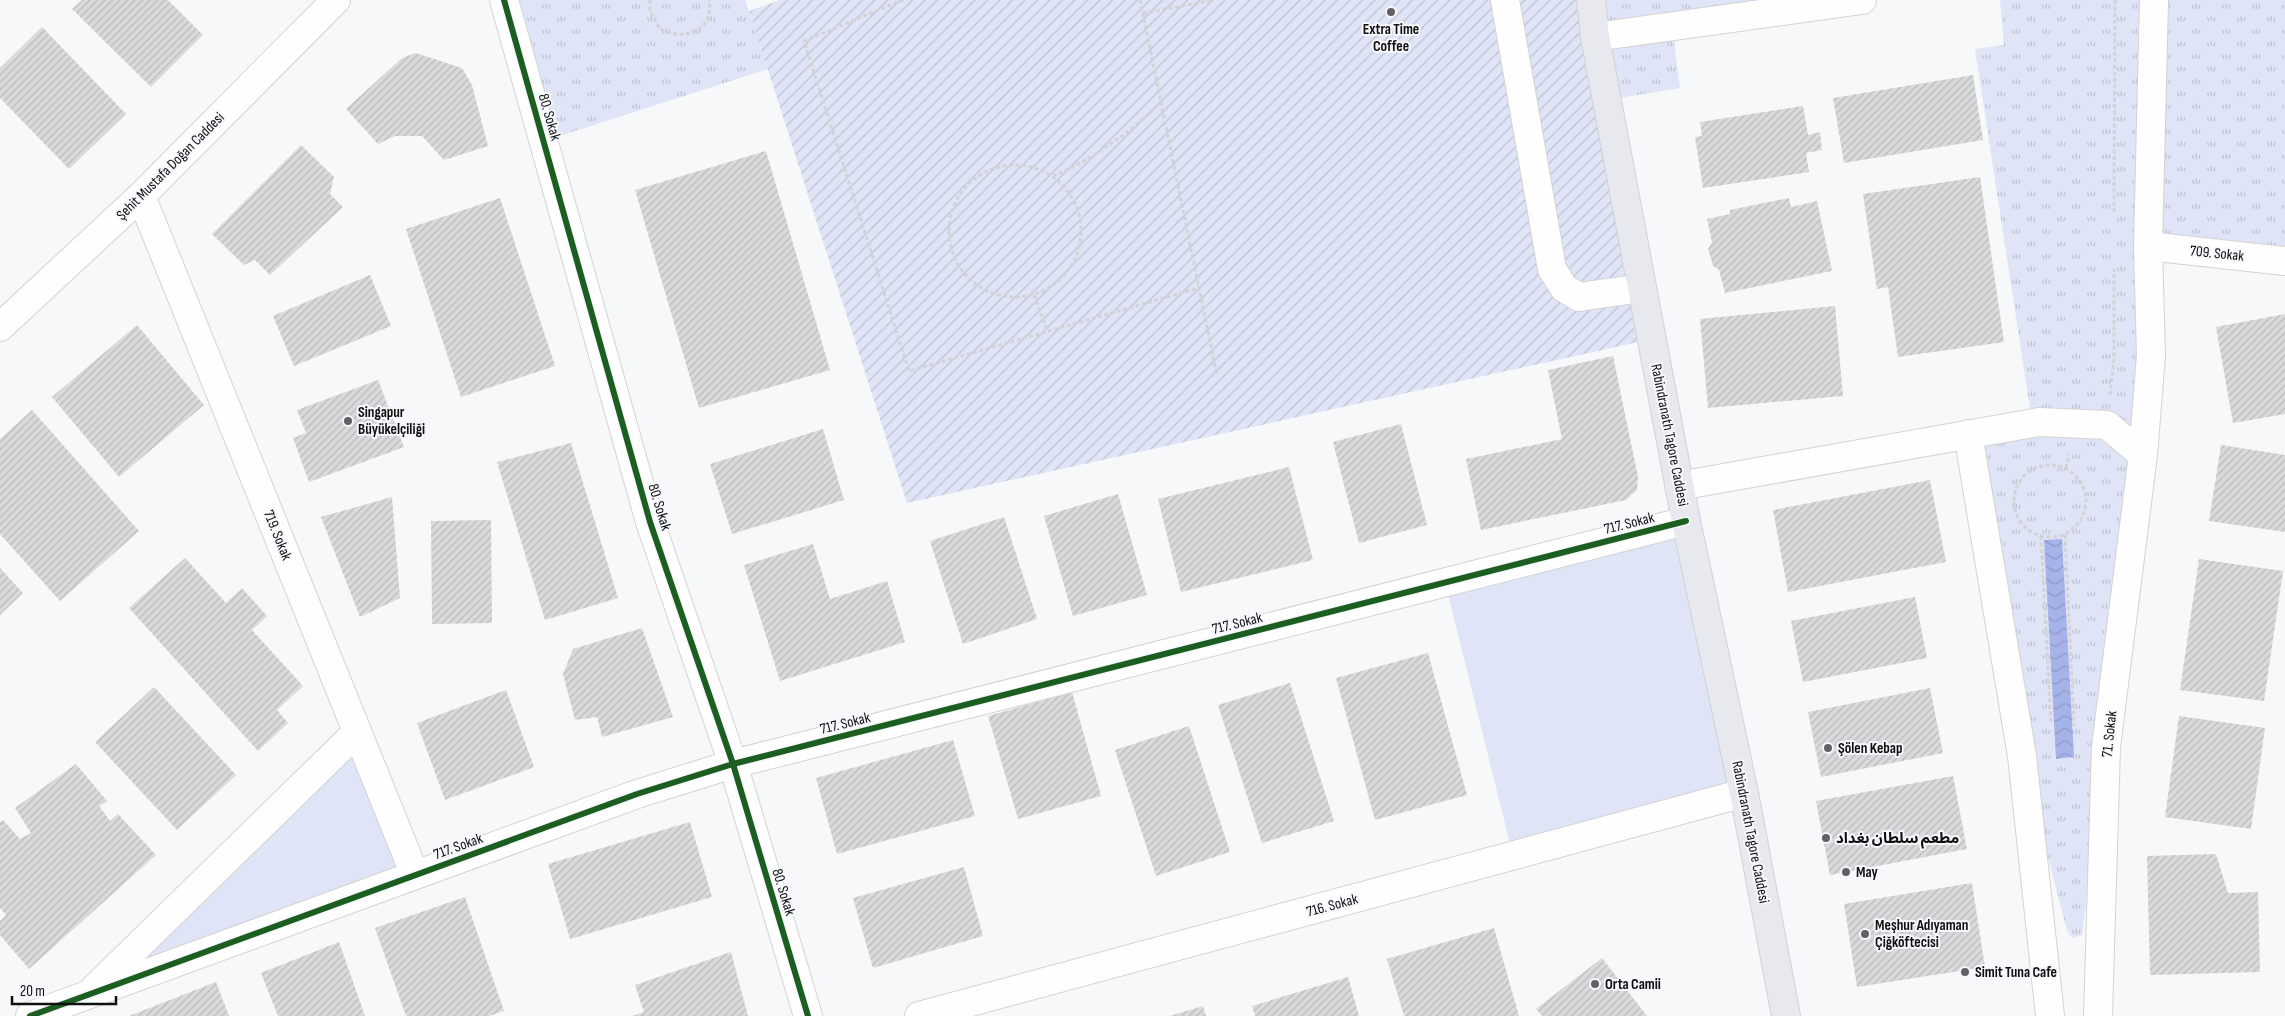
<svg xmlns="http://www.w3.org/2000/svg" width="2285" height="1016" font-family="'Sofia Sans Condensed','Noto Sans Arabic',sans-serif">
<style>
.grass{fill:#dfe4f6}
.park{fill:url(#park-tufts)}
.garden{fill:url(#garden-furrows)}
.water{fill:url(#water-waves)}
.building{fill:url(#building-hatch)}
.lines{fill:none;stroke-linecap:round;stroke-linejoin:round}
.minor-casing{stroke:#d3d3d4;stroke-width:30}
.major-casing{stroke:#d1d2d3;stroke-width:30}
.path{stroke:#d3d3d5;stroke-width:3;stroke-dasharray:4 2.5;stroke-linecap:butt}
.minor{stroke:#fefefe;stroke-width:28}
.major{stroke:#e7e9ee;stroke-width:28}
.cycleway-casing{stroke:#f6f7fb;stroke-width:9}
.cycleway{stroke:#1b5e20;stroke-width:6}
.poi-dot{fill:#616163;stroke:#f6f7fb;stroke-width:2}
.labels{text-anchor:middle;stroke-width:4;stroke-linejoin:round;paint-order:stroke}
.poi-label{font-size:15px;font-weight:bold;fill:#101011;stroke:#f6f7fb;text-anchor:start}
.street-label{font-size:15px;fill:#101011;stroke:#f6f7fb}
</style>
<defs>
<pattern id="park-tufts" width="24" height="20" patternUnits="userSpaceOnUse" patternTransform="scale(1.25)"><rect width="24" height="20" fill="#dfe4f6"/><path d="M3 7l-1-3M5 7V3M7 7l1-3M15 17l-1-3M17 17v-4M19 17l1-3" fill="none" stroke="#bec3d2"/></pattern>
<pattern id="garden-furrows" width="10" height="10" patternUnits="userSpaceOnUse" patternTransform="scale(1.25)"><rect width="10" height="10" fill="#dfe4f6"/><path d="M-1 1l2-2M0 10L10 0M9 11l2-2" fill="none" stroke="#bec3d2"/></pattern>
<pattern id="water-waves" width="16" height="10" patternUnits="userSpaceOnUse" patternTransform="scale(1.25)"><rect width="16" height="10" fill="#a6b3e9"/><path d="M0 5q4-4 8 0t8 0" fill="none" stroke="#8e99c7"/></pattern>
<pattern id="building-hatch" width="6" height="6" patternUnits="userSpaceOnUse" patternTransform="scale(1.25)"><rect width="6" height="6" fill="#d9dadb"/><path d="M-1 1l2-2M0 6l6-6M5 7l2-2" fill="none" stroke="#b9babb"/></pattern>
</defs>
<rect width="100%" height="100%" fill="#f7f8fa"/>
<path class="grass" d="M1687 521 1744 793 1513 856 1445 582Z
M357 732 415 875 87 995Z"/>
<path class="park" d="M504 0H745L768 69 544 141Z
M1591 0H1760L1761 14 1672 26 1680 88 1607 100Z
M2000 0H2285V261L2149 246 2106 747 2082 935 2073 938 2068 933 2065 923 2022 756 1968 434 2032 422 1975 49 2004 45Z"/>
<path class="garden" d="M780 0H1591L1652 339 907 503 749 11Z"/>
<path class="water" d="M2062 539 2074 757 2056 759 2044 540Z"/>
<path class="building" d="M82 0H168L203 35 151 87 72 9Z
M42 27 126 114 69 169 0 98V68Z
M416 53 462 68 472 85 488 146 444 160 422 136H395L378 144 346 109 402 58Z
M1973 75 1983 140 1844 163 1833 98Z
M1803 106 1808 135 1820 132 1822 150 1806 153 1809 172 1703 188 1695 137 1702 136 1700 122Z
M301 145 334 177 330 194 343 207 270 275 255 260 244 265 212 234Z
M766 151 830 370 699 408 635 190Z
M1980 177 2004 342 1898 357 1888 287 1877 289 1863 194Z
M500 198 555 366 461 397 406 229Z
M1789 198 1791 207 1817 201 1832 271 1725 293 1719 270 1713 266 1708 249 1712 242 1707 219 1730 214V210Z
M370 275 391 326 294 366 273 316Z
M1835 306 1843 396 1708 408 1700 319Z
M2285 314V414L2233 423 2216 327Z
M137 325 204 405 119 477 52 397Z
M1613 356 1638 477 1637 490 1626 500 1481 530 1466 459 1562 439 1548 370Z
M378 380 404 447 309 482 293 438 306 433 297 410Z
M32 410 139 531 60 601 0 534V439Z
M1401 424 1427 525 1359 543 1333 442Z
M823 429 844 500 732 534 710 464Z
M571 443 618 598 545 620 497 462Z
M2221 445 2285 455V532L2209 521Z
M1289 467 1313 560 1181 592 1158 499Z
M1930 480 1946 562 1788 592 1773 510Z
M1118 494 1147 595 1073 616 1044 516Z
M392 497 400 598 360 617 321 517Z
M1004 517 1037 619 963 644 930 541Z
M491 520 492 623 432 624 431 521Z
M813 544 830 599 887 581 905 642 780 681 744 565Z
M185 558 226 603 242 588 267 616 252 630 303 686 277 710 288 723 258 751 129 608Z
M2199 559 2283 571 2264 701 2180 690Z
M0 568 23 593 0 615Z
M1915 597 1927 658 1803 682 1791 621Z
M642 628 673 717 602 737 597 717 575 720 563 674 573 649Z
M1428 653 1467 795 1375 820 1336 678Z
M1290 683 1334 821 1262 843 1218 705Z
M154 687 236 775 177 830 95 742Z
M1930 688 1943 753 1821 777 1808 712Z
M506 690 534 767 445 800 417 723Z
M1072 692 1101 796 1018 819 988 716Z
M2179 716 2265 728 2251 829 2165 817Z
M1189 726 1230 852 1156 876 1115 750Z
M953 740 975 816 837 854 816 778Z
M76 764 107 801 99 806 110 821 118 814 156 855 29 969 0 935V921L6 915 0 908V822L3 820 20 839 31 833 15 808Z
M1953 776 1967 849 1830 875 1816 801Z
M690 822 712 897 570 939 548 864Z
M2216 854 2228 893 2258 892 2260 972 2150 975 2147 856Z
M964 867 983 936 873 968 853 898Z
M1972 883 1985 967 1857 987 1844 904Z
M465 897 504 1011 489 1016H406L375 928Z
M1494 928 1519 1016H1404L1387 959Z
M339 942 365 1016H278L261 973Z
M731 952 748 1016H632L644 1012 635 985Z
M1602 958 1647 1016H1542L1536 1009Z
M1348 977 1359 1016H1255L1252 1006Z
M216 982 229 1016H129Z
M1203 1006 1206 1016H1170Z"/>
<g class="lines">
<defs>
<path id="minor" d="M504 0 650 522 733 764 808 1016
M1505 0 1552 269 1564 288 1579 297 1642 288
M1595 37 1862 0
M141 196 415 875
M2148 246 2285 261
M0 327 141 196 336 0
M1968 434 2022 756 2050 1016
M1679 486 2039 422 2107 425 2143 455
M94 989 357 732
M30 1016 637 794 733 764 1686 521
M919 1016 1744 793
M2098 1016 2106 747 2143 455 2151 355 2148 246 2154 0"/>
<path id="major" d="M1591 0 1595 37 1686 521 1744 793 1786 1016"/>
</defs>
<use href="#minor" class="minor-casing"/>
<use href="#major" class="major-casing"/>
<path class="path" d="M650 0V11L660 29C683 42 715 31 709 0
M903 0 804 41 909 371 1199 288
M1140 0 1217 376
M1143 13 1214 0
M949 231a66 66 0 1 1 132 0a66 66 0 1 1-132 0Z
M1053 176C1094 159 1129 133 1161 102
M2114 212 2115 0
M1034 295 1048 332
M2110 395 2114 358V269
M2014 501a36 36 0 1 1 72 0a36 36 0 1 1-72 0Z
M2066 468 2069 454
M2065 535 2074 726
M2041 536 2051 723"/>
<use href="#minor" class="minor"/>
<use href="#major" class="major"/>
<defs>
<path id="cycleway" d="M504 0 650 522 733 764 808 1016
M30 1016 637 794 733 764 1686 521"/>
</defs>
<use href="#cycleway" class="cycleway-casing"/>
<use href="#cycleway" class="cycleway"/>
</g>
<g class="poi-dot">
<circle cx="1391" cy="12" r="5"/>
<circle cx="348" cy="421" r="5"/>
<circle cx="1828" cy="748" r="5"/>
<circle cx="1826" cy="838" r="5"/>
<circle cx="1846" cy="872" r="5"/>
<circle cx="1865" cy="934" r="5"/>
<circle cx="1965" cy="972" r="5"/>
<circle cx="1595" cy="984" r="5"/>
</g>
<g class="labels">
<g class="poi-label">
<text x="1391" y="34" text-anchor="middle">Extra Time<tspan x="1391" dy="17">Coffee</tspan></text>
<text x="358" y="417">Singapur<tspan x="358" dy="17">Büyükelçiliği</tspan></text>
<text x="1838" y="753">Şölen Kebap</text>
<text x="1836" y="843">مطعم سلطان بغداد</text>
<text x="1856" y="877">May</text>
<text x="1875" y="930">Meşhur Adıyaman<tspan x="1875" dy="17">Çiğköftecisi</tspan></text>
<text x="1975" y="977">Simit Tuna Cafe</text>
<text x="1605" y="989">Orta Camii</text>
</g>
<g class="street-label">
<text transform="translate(550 117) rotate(74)" y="5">80. Sokak</text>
<text transform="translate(170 166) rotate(-45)" y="5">Şehit Mustafa Doğan Caddesi</text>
<text transform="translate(2217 253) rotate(6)" y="5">709. Sokak</text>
<text transform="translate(1670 435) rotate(79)" y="5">Rabindranath Tagore Caddesi</text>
<text transform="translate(660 507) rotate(73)" y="5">80. Sokak</text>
<text transform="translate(1629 523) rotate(-14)" y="5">717. Sokak</text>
<text transform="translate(278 535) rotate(68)" y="5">719. Sokak</text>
<text transform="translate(1237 623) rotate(-14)" y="5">717. Sokak</text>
<text transform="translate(845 723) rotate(-14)" y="5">717. Sokak</text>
<text transform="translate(2109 734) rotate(-84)" y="5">71. Sokak</text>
<text transform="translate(1751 832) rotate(79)" y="5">Rabindranath Tagore Caddesi</text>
<text transform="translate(458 846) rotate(-20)" y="5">717. Sokak</text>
<text transform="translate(784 892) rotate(73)" y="5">80. Sokak</text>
<text transform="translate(1332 905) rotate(-15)" y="5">716. Sokak</text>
</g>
</g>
<path d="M12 996v8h104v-8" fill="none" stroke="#101011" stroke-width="2.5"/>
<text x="20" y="996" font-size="15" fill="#101011" stroke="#f6f7fb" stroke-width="4" paint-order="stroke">20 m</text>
</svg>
